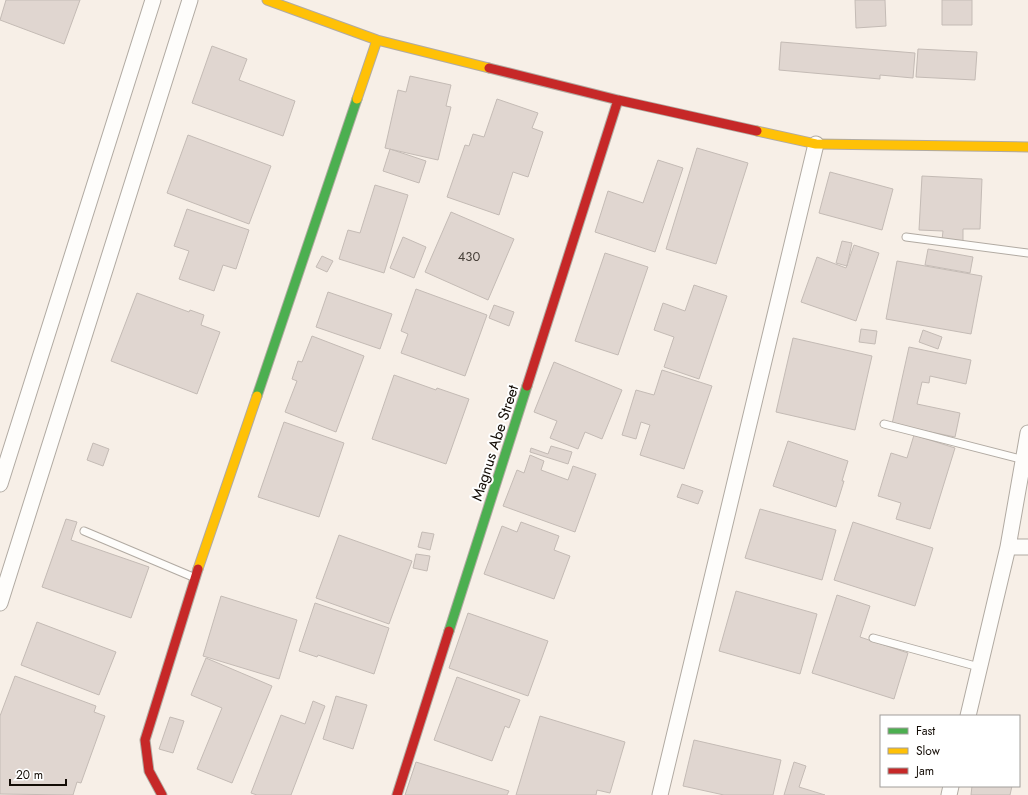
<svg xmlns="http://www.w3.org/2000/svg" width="1028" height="795" font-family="Jost,sans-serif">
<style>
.building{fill:#e0d6d0;stroke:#c4bbb5}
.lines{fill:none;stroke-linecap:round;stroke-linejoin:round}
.lane-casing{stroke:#b1aaa2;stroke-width:9}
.street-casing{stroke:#b1aaa2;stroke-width:17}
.fast-casing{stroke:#b1aaa2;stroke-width:11}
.slow-casing{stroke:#b1aaa2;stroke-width:11}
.jam-casing{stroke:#b1aaa2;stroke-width:11}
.lane{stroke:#fefdfb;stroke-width:7}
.street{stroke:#fefdfb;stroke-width:15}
.fast{stroke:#4caf50;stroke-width:9}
.slow{stroke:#ffc107;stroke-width:9}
.jam{stroke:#c62828;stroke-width:9}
.labels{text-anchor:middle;stroke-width:4;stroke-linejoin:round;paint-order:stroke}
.number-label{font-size:13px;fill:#474039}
.street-label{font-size:15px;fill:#130c05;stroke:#fff}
</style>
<rect width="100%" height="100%" fill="#f7efe7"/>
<path class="building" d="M6 0H80L64 44 0 20Z
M855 0H885L886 26 856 28Z
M942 0H972V25H942Z
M781 42 915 53 913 78 880 75V79L779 70Z
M212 46 247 59 239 80 295 101 283 136 192 103Z
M918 49 977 52 975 80 916 77Z
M410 76 451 85 446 106 451 107 438 160 385 148 398 90 406 92Z
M497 99 538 113 532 128 543 132 528 177 513 172 499 215 447 197 465 145 469 146 473 134 484 137Z
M188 135 271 166 249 224 167 193Z
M697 148 748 163 716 264 666 249Z
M390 149 426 161 419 183 383 171Z
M658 160 683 168 655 252 595 232 608 191 643 203Z
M830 172 893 189 882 230 819 213Z
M922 176 982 179 980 229H963V241L942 240 943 231 919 230Z
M375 185 408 195 384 273 339 259 348 230 360 233Z
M187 209 249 230 236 269 223 265 214 291 179 279 189 251 174 246Z
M451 212 514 239 488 300 425 272Z
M403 237 426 247 414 278 390 268Z
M842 241 852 243 847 266 836 263Z
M854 245 879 253 856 321 801 302 817 257 846 268Z
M928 249 973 257 970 273 925 265Z
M605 253 648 267 618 355 575 341Z
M322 256 333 261 327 272 316 267Z
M897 261 982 276 971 334 886 319Z
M694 285 727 296 699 379 664 367 674 337 654 330 663 303 685 311Z
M416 289 487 315 465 376 401 353 408 334 401 331Z
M328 292 392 314 380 349 316 327Z
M137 293 189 312 190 310 204 315 201 325 220 332 197 394 111 361Z
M494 305 514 312 509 326 489 318Z
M861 329 877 331 875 344 859 342Z
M923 330 942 337 938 349 919 342Z
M312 336 364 356 336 432 285 412 297 381 292 379 298 361 302 362Z
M793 338 872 356 855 430 776 412Z
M909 347 971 360 966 384 930 376 929 383 922 382 917 404 960 413 955 437 892 424Z
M554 362 622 390 602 439 585 432 578 449 550 438 557 421 534 412Z
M662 370 712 386 684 469 640 455 650 425 641 422 636 439 622 435 636 390 654 395Z
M394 375 436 390 437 388 469 399 446 464 372 439Z
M284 422 344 443 319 517 258 497Z
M914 435 955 448 930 529 896 519 901 503 878 496 891 453 907 458Z
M788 441 848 461 842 481H844L836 507 773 486Z
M93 443 109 449 103 466 87 460Z
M551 446 572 452 568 464 530 452 531 448 548 454Z
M530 455 544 461 541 470 568 480 573 466 596 474 575 532 503 506 517 470 524 473Z
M682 484 703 491 698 504 677 497Z
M760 509 836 530 822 580 745 558Z
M66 519 77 522 71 540 149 567 131 618 42 587Z
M521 522 559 536 554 550 570 556 554 599 484 574 502 526 517 532Z
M853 522 933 548 915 606 834 580Z
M422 532 434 534 430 550 418 547Z
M339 535 412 561 389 624 316 598Z
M416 554 430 556 427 571 413 568Z
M736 591 817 614 800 674 719 651Z
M837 595 870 606 860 637 908 653 894 699 812 673Z
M221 596 297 620 279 679 203 656Z
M315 603 389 628 374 674 318 655 317 657 299 651Z
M468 613 548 641 528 696 449 668Z
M37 622 116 652 99 695 21 665Z
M206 658 272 686 232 783 197 769 222 708 191 695Z
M15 676 96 706 94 712 105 716 81 783 77 782 73 795 0 794V716Z
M457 677 520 700 509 728 505 726 492 761 434 740Z
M336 696 367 705 353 749 323 739Z
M313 701 325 706 291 795H257L251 793 281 715 305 724Z
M540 716 625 742 610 793 597 790 596 795H516Z
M170 717 184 721 173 753 159 749Z
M694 740 781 760 773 795H724L683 786Z
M416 762 509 791 507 795H405Z
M794 762 806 766 799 787 825 795H784Z
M972 786H1012L1010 795H971Z"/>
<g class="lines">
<defs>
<path id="lane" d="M906 237 1028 253
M884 424 1024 460
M84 531 193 577
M873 638 979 667"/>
<path id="street" d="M0 484 153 0
M1008 547H1028
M0 603 190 0
M968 716 1008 547 1028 433
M660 795 816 144
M949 795 951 786"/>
<path id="fast" d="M257 396 357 99
M449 631 527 386"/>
<path id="slow" d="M267 0 377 40 489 68
M357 99 377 40
M757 131 816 144 1028 147
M198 569 257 396"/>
<path id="jam" d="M489 68 618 100 757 131
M527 386 618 100
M162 795 149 771 145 740 198 569
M397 795 449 631"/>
</defs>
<use href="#lane" class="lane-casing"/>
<use href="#street" class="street-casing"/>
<use href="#fast" class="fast-casing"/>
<use href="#slow" class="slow-casing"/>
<use href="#jam" class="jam-casing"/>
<use href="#lane" class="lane"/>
<use href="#street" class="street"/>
<use href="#fast" class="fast"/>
<use href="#slow" class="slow"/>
<use href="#jam" class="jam"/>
</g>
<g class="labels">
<g class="number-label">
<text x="469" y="261">430</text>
</g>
<g class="street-label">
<text transform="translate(495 443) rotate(-72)" y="5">Magnus Abe Street</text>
</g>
</g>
<rect x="880" y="715" width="140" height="72" fill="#ffffff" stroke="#a19e9b"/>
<rect x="888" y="728" width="20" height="6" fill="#4caf50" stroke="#a19e9b"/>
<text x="916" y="735" font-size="12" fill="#130c05">Fast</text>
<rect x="888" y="748" width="20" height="6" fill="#ffc107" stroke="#a19e9b"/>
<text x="916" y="755" font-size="12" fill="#130c05">Slow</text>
<rect x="888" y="768" width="20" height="6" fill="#c62828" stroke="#a19e9b"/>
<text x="916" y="775" font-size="12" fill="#130c05">Jam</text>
<path d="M10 779v6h56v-6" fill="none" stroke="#130c05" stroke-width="2"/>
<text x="16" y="779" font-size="12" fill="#130c05" stroke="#ffffff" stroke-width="3" paint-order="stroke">20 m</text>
</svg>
